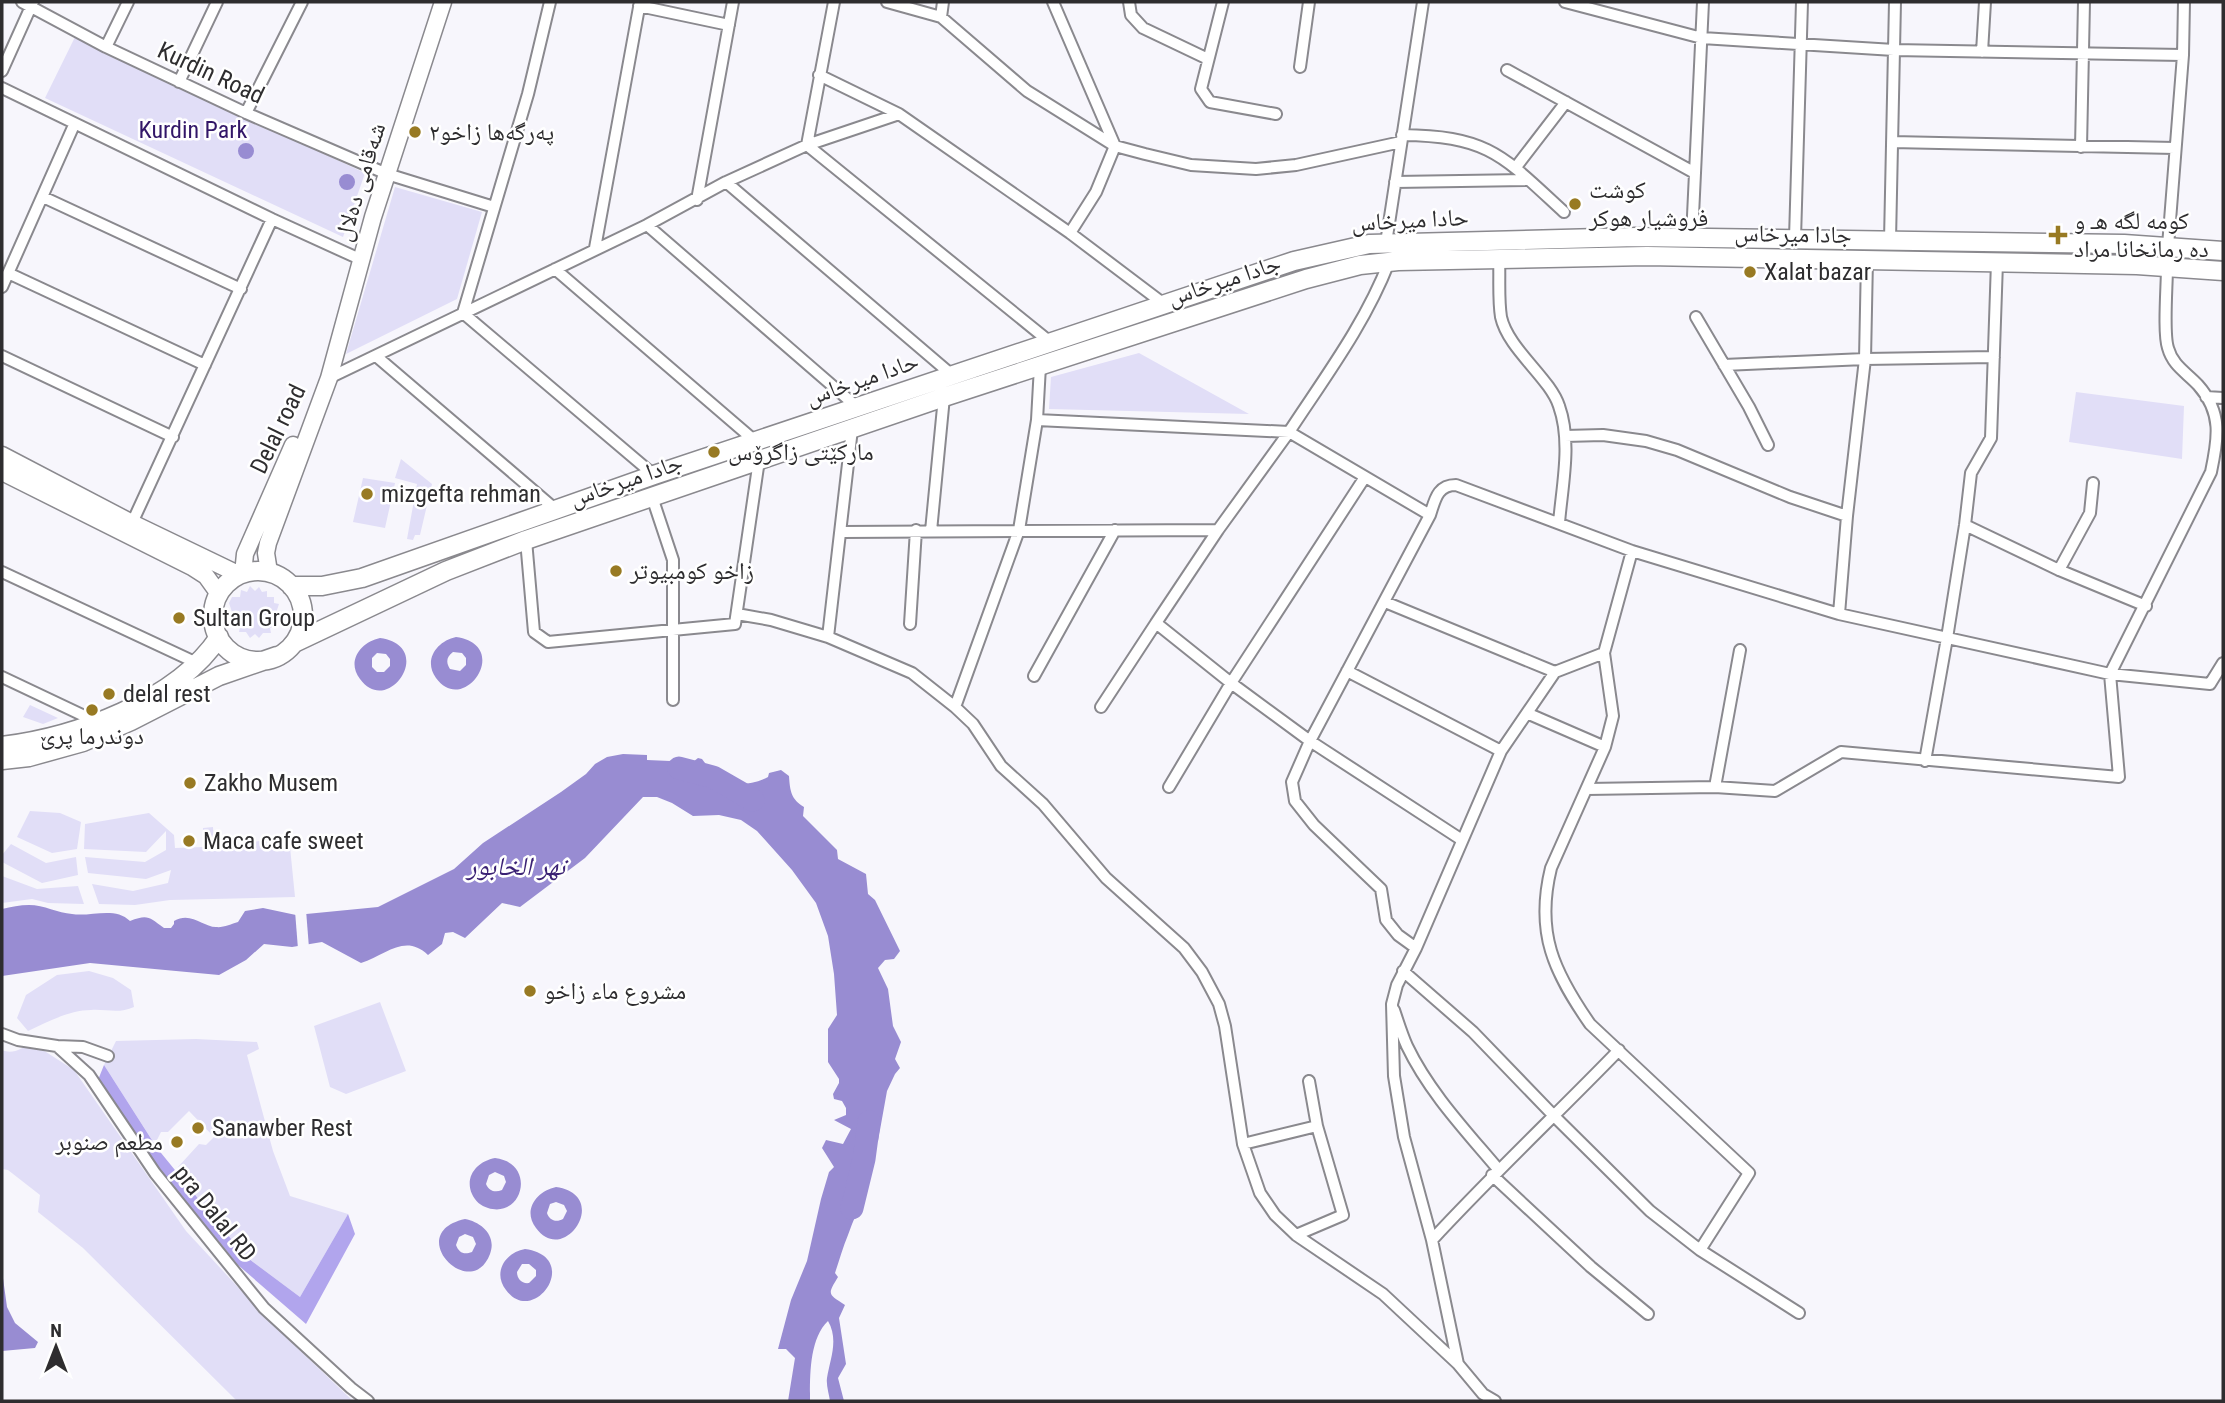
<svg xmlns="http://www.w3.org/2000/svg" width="2225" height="1403" font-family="'Roboto Condensed','Noto Naskh Arabic',sans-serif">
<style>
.green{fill:#e1def7}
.forest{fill:#b1a5ed}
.water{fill:#988cd2;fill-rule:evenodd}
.pier{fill:#f7f6fc}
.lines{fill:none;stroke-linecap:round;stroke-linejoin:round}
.river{stroke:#988cd2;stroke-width:23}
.minor-casing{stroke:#8a898e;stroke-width:14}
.secondary-casing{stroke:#8a898e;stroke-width:19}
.primary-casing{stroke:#8a898e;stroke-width:21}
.minor{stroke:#fff;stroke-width:10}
.secondary{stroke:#fff;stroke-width:16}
.primary{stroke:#fff;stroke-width:18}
.poi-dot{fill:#987a23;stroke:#fff;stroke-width:2.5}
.labels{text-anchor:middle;stroke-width:5;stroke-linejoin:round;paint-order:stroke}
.street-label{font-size:24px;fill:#2e2d2f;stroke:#fff}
.park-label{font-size:24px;fill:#321668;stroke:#fff}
.poi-label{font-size:24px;fill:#2e2d2f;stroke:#fff;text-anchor:start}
.water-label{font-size:26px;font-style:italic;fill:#3b2274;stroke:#fff}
</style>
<rect width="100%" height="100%" fill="#f7f6fc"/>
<path class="green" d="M75 37 365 173 343 237 45 98Z
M395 187 482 212 457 299 346 354Z
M1139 353 1249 414 1049 409 1051 377Z
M2076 392 2184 406 2182 459 2069 442Z
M401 459 432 484 420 535H415L413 540 407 539 417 484 395 478Z
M363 478 395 483 385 528 353 522Z
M250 586 255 591 259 587 262 592 267 591V597H274V603L279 604 276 613 278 617 274 621 275 626 270 628 271 633H263L259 638 255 634 250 638 246 632H239L240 627 234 628V621L229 618 232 612 229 603 232 597H240L241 590 247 592Z
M30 705 58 718 43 724 23 717Z
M30 811 60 813 81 822 77 849 52 853 17 837Z
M149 813 174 835 175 848 204 847 203 828 213 827 214 847 289 837 295 897 170 900 135 905 99 904 92 884 133 891 168 883 171 870 146 879 88 873 85 857 145 862 166 850V831L146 852 84 849 85 824Z
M11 844 46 863 76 857 78 875 42 883 2 862V855Z
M2 876 37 889 78 886 84 904 48 903 32 899 2 903Z
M89 971 113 978 131 990 134 1007C119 1014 107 1009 91 1010 70 1010 47 1022 28 1031L17 1018 26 995 57 975Z
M380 1002 406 1071 346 1094 330 1087 314 1026Z
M196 1039 257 1042 259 1049 247 1055 273 1151 290 1196 348 1214 300 1297 245 1256 177 1172 178 1167 199 1144 206 1145 214 1137 189 1111 168 1132H161L157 1140H152L104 1065 116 1041Z
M32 1043 74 1070 186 1231 273 1325 353 1401H237L83 1248 38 1212 40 1195 8 1170 2 1169V1050C13 1055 22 1048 32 1043Z"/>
<path class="forest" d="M104 1065 157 1148 245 1256 300 1297 348 1214 355 1234 306 1324 238 1265 154 1162 98 1080Z"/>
<path class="water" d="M238 151a8 8 0 1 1 16 0a8 8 0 1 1-16 0Z
M339 182a8 8 0 1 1 16 0a8 8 0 1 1-16 0Z
M456 637C513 645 464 717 436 678 423 660 437 641 456 637ZM453 652 462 653 466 658V665L460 671 450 669C446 663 446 657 453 652Z
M380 638C437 646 388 718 360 679 346 661 361 642 380 638ZM377 653 386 654 390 659V666L384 672H377L372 667V658Z
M623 754 647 755V760L693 762 698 758 702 759 705 763 707 775C725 786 749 787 768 777L769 773 781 770 789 776C790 791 791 799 804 807L803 816 837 850 838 859 866 874 868 894 875 900 900 951 894 959 885 960 878 968 888 989 893 1026 901 1042 895 1059 900 1068 895 1074 887 1091 878 1141 860 1158 858 1177 865 1192C860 1207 853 1220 848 1235 843 1247 839 1261 835 1273L838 1277C827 1295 828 1294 845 1305L839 1318 846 1364 838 1378 844 1401H830C829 1394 826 1385 827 1378 830 1359 839 1340 828 1321 809 1339 810 1377 810 1401H788L795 1358 786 1349H778L791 1300 807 1261 821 1199 829 1172 834 1167 822 1148 826 1140 843 1144 851 1129 834 1120 846 1115V1108L842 1101 834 1099 833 1094 839 1083V1079L828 1062V1029L837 1015 834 974 828 936 816 903 792 870 757 831 741 820 719 815 693 816 672 803 657 797H643L585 858 520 907 502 903 465 938 453 932 445 933 442 944 428 955C405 933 386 955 361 963L322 942 292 947 264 944 246 960 219 975 90 963 2 976V909C11 907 20 905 29 905 44 905 58 913 72 914 91 917 115 906 130 921 148 914 149 917 164 928H171L174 924V921C191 911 203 927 216 927 223 928 231 924 238 922L245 911 263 908 296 915 378 907 454 869 483 843 561 792 586 774 595 764 607 757Z
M495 1158C537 1163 523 1219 488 1208 481 1206 475 1201 472 1194 464 1176 478 1161 495 1158ZM495 1172 504 1176 506 1182 502 1190C495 1193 489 1191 486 1184L489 1175Z
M556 1187C612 1195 564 1267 536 1228 522 1210 537 1191 556 1187ZM556 1202 564 1205 567 1211 563 1219C556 1223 549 1220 547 1213L550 1204Z
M465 1219C481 1222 497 1235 490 1254 471 1304 402 1233 465 1219ZM465 1234 473 1237 476 1244 472 1252C464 1255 459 1253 456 1245L459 1237Z
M525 1249C583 1257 534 1328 506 1290 492 1272 506 1252 525 1249ZM522 1264H529L536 1270V1276L529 1283C522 1284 517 1279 517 1272Z
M2 1271 7 1307 15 1323 38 1342 35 1348 2 1351Z"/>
<path class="pier" d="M306 910 309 948 298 949 295 911Z"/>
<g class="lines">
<path class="river" d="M679 768 713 777 753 800
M852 1208 864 1159 869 1122"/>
<defs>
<path id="minor" d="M22 2 106 47 246 113 387 174 494 207
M550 2 528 94 463 313 654 475
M834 2 807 145 1050 342
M887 2 941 17 1027 91 1115 146 1145 154 1191 165 1256 169 1296 165 1401 142
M1053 2 1115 146 1096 192 1070 233
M1129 2 1131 15 1143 28 1208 59
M1223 2 1201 89 1210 102 1276 114
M1565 2 1702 38 1894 50 2183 55
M639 6 729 25
M941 17 943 2
M106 47 128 2
M1982 52 1985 2
M1300 67 1309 2
M1507 70 1695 173
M2 71 33 2
M819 75 899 114
M179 82 217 2
M2 88 272 219 362 260
M246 113 302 2
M1402 135C1489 136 1503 156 1564 212
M1892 142 2175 148
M2081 147 2084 2
M1516 167 1566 102
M726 182 952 375
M1395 182 1529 180
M43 197 241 289
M697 200 733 2
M647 225 857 407
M1692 237 1703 2
M1795 238 1802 2
M1890 240 1895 2
M1386 243 1423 2
M2168 246 2183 55 2184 2
M595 248 640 2
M1499 258C1500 277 1498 298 1501 317 1508 349 1550 378 1559 406 1572 442 1562 486 1559 523
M1389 262C1365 324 1325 377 1289 432L1430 515
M555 269 755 441
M8 273 205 365
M2 287 74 125
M1696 317 1749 407 1768 445
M2 356 173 437
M376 356 555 509
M1724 365 1865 359 1994 357
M329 378 647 225 726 182 807 145 899 114 1070 233 1164 304
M2206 397 2223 398
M1037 420 1289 432 1218 530 1156 623 1231 683 1310 741 1462 840
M1565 436 1603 435 1646 441 1677 450 1790 497 1847 516
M652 497 673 560V700
M132 523 272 219
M1965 525 2059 570 2146 606
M931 531 944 397
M842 532 1218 530
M526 540 534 632 548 642 735 624 759 460
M1632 551 1604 653 1613 716 1605 747 1551 868C1535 933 1554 972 1590 1024L1749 1173 1700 1250
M2059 570 2090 513 2093 483
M2 572 199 664
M737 614 771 620 828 637 912 673 955 707 973 724 1001 766 1043 804 1106 878 1184 948 1202 972 1219 1004 1225 1026 1243 1144 1260 1193 1275 1215 1296 1235 1383 1294 1458 1364 1432 1240 1404 1137 1394 1076 1392 1004 1397 985 1416 948 1501 751 1555 672 1385 602
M1839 614 1847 516 1865 359 1867 259
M910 624 916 530
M828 637 852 429
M1347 671 1501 751
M1555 672 1604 653
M1034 676 1115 530
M2 677 97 722
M955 707 1019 530 1037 420 1040 366
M1101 707 1156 623
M1529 714 1605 747
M1925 761 1947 638 1965 525 1971 473 1991 438 1997 262
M1169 787 1231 683 1365 477
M1715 787 1740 650
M1587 789 1715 787 1775 791 1841 752 2119 777 2110 674 2211 472C2218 439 2223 413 2198 385 2186 372 2173 366 2168 348 2163 333 2167 286 2167 267
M1416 948 1398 935 1386 920 1381 889 1314 825 1295 801 1292 782 1310 741 1430 515C1435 500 1437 485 1456 485L1632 551 1839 614 2110 674 2210 684 2223 663
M1403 971 1473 1032 1555 1117 1650 1211 1700 1250 1799 1313
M1394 1010C1398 1022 1402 1035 1407 1046 1429 1092 1466 1131 1498 1169
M2 1034 18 1040 57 1046 89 1075 155 1173 264 1308 351 1388 368 1401
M57 1046 83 1047 108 1056
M1243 1144 1317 1126
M1492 1175 1591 1267 1648 1314
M1296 1235 1343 1215 1317 1126 1309 1081
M1432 1240C1492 1175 1557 1114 1619 1050
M1458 1364 1483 1394 1495 1401"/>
<path id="secondary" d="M2 455 132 523 240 575
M2 472 192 567 206 576 219 594
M269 572 266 553 268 543 329 378 373 217 443 2
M243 574 245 554 293 445"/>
<path id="primary" d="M213 616a45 45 0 1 1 90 0a45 45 0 1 1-90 0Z
M291 586H322L362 578 654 475 1294 261 1369 244 1636 237 2124 244 2223 251
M294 643 446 571 526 540 944 397 1306 279 1360 265 1398 261 1647 256 2137 265 2223 271
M2 746C75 737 177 701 219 637
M2 760 29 757 83 742 131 721 219 676 277 656"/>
</defs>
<use href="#minor" class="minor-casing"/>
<use href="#secondary" class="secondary-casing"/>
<use href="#primary" class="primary-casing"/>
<use href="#minor" class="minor"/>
<use href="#secondary" class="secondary"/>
<use href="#primary" class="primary"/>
</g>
<g class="poi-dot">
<circle cx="415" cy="132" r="7"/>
<circle cx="1575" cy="204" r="7"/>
<path d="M2054.5 224.5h7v7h7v7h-7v7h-7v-7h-7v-7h7z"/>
<circle cx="1750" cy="272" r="7"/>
<circle cx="714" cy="452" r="7"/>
<circle cx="367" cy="494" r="7"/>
<circle cx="616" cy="571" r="7"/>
<circle cx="179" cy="618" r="7"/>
<circle cx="109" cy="694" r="7"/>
<circle cx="92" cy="710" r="7"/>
<circle cx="190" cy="783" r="7"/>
<circle cx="189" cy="841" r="7"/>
<circle cx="530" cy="991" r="7"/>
<circle cx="198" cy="1128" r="7"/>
<circle cx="177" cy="1142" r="7"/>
</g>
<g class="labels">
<g class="street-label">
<text transform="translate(211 73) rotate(25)" y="8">Kurdin Road</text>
<text transform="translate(360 182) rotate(-73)" y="8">شەقامی دەلال</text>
<text transform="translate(1410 220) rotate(-3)" y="8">حادا ميرخاس</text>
<text transform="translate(1793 234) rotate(1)" y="8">جادا ميرخاس</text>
<text transform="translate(1224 280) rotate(-18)" y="8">جادا ميرخاس</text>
<text transform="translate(862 379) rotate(-19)" y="8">حادا ميرخاس</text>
<text transform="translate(278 429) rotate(-64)" y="8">Delal road</text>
<text transform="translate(626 480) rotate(-19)" y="8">جادا ميرخاس</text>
<text transform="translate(215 1213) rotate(51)" y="8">pra Dalal RD</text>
</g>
<g class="park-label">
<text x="193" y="138">Kurdin Park</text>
</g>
<g class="poi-label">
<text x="429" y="140">پەرگەها زاخو۲</text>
<text x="1589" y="198">كوشت<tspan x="1589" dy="28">فروشيار هوكر</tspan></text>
<text x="2074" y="229">كومه لگه هـ و<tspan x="2074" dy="28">ده رمانخانا مراد</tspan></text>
<text x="1764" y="280">Xalat bazar</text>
<text x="728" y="460">مارکێتی زاگرۆس</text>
<text x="381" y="502">mizgefta rehman</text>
<text x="630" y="579">زاخو كومبيوتر</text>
<text x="193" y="626">Sultan Group</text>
<text x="123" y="702">delal rest</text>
<text x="92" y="744" text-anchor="middle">دوندرما پرێ</text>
<text x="204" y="791">Zakho Musem</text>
<text x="203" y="849">Maca cafe sweet</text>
<text x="544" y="999">مشروع ماء زاخو</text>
<text x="212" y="1136">Sanawber Rest</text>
<text x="163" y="1150" text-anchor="end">مطعم صنوبر</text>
</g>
<g class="water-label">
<text x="516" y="875">نهر الخابور</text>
</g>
</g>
<rect width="2225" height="1403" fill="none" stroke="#2e2d2f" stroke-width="7"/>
<g transform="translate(56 1347)" stroke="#ffffff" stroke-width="5" paint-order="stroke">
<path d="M0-5L12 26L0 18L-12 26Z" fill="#2e2d2f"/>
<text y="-10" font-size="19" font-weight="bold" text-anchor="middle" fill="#2e2d2f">N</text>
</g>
</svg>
